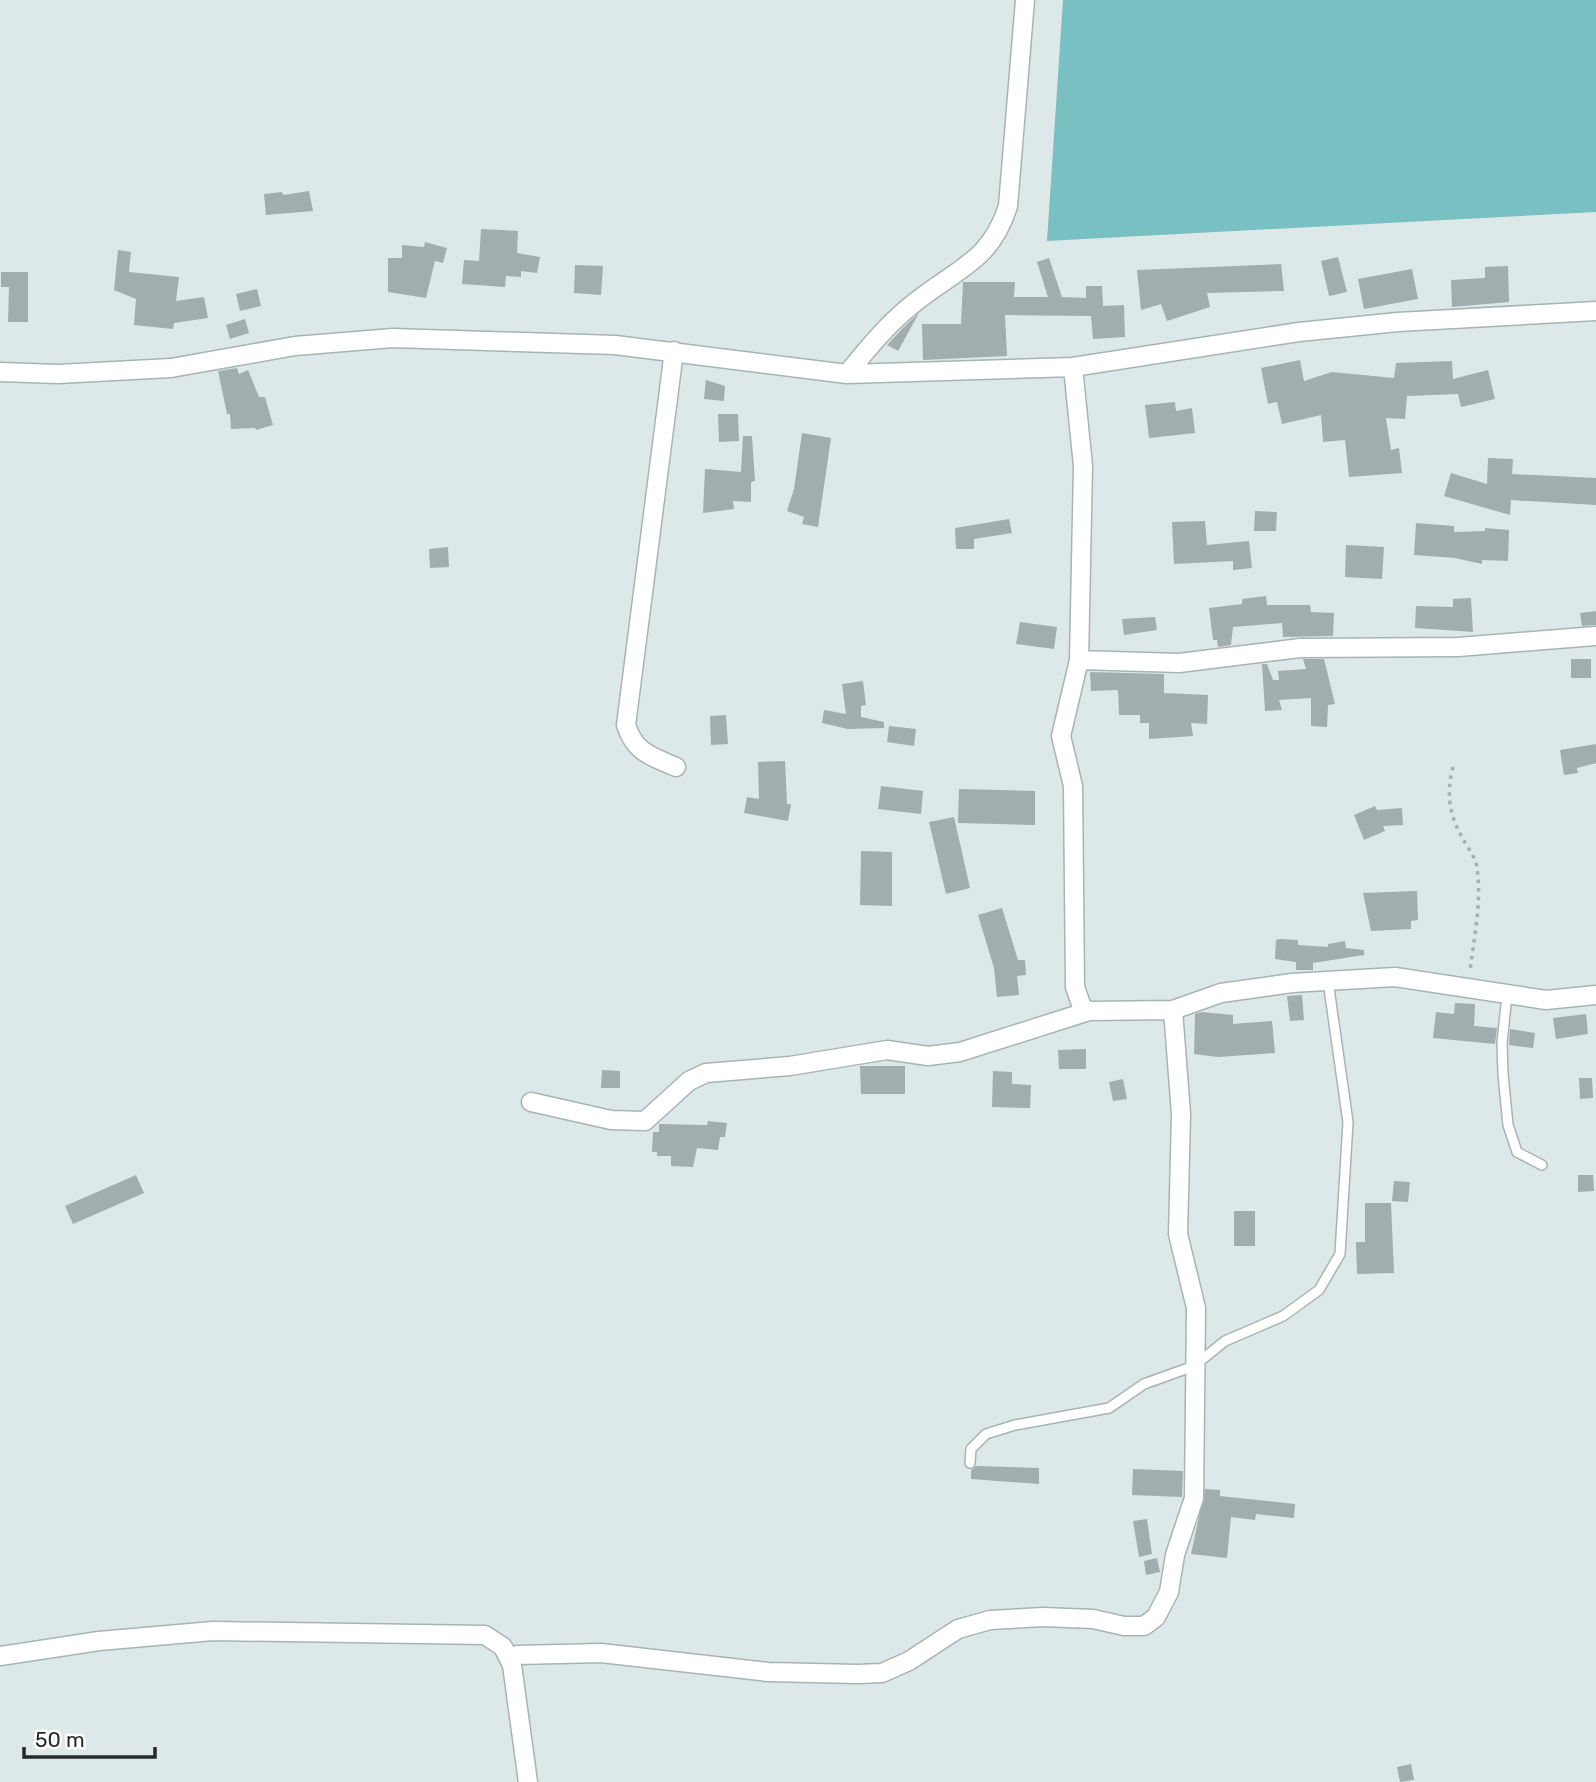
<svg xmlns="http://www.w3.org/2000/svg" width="1596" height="1782" font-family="Rubik,sans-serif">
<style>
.forest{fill:#79c0c3}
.building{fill:#a2adad}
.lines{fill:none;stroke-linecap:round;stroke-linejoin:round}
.service-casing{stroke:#a8b3b3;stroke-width:12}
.minor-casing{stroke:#a8b3b3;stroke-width:21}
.path{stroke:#a6afaf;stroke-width:3.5;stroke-dasharray:3.5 5;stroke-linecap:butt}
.service{stroke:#fff;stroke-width:9}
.minor{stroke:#fff;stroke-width:18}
</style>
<rect width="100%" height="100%" fill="#dde9e9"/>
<path class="forest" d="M1063 0H1596V212L1047 241Z"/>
<path class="building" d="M309 191 313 211 266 215 264 194 282 192 283 195Z
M481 229 518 231 517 253 540 257 537 273 521 271V277L506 276 505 287 462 284 464 260 479 261Z
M425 242 447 248 443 263 435 261 426 298 388 292V258H402V245L424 247Z
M118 250 131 252 129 272 179 277 176 301 204 297 208 318 174 323 173 329 134 325 136 299 114 290Z
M1338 257 1347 292 1329 296 1321 261Z
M1049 258 1062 297 1086 298V286H1102L1103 306 1124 305 1125 337 1093 339 1091 316 1005 315 1007 356 923 360 922 324H961L963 282H1015L1014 297H1048L1037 262Z
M1281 264 1284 291 1207 293 1210 307 1167 321 1161 304 1141 310 1137 270Z
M575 265 603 266 601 295 574 293Z
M1508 266 1509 302 1452 307 1451 280 1485 278V267Z
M1412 269 1418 299 1364 309 1358 279Z
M1 272H28V322H8L9 287H1Z
M257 289 261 306 240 311 236 294Z
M919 313 898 351 887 345 906 325Z
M245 319 249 333 230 339 226 325Z
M1300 360 1304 381 1332 372 1394 378 1396 363 1452 361 1453 379 1488 370 1495 399 1461 407 1458 394 1407 396 1405 419 1386 418 1391 450 1399 448 1402 473 1349 477 1345 440 1323 442 1321 415 1282 424 1277 402 1268 404 1261 368Z
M237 368 239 374 248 370 259 397H265L273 425 256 430 255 428 231 429 230 414H227L218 371Z
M706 380 725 386 724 401 704 399Z
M1175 402 1176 411 1192 408 1195 433 1149 438 1145 405Z
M718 414H738L739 441 719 442Z
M802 433 831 438 818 527 802 524 804 517 787 511 794 489Z
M743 436H752L755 481 751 482V502L733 501 734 509 703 513 705 469 741 472Z
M1488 458 1513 459 1512 474 1596 478V505L1511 500 1510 515 1444 496 1451 473 1487 484Z
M1255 511 1277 512 1276 531H1254Z
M1009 519 1012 533 974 539V549H956L955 528Z
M1205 521 1207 545 1249 541 1252 568 1233 570V561L1174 564 1172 522Z
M1416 523 1454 526V532L1485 531V528L1509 530 1508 561 1482 560V564L1455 558 1414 555Z
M1346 545 1384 547 1382 579 1345 577Z
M448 547 449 567 430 568 429 549Z
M1266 596 1267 605H1310L1311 612 1334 613 1333 636 1283 637 1282 623 1233 627 1231 645 1218 647 1217 640H1213L1209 608 1242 604V599Z
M1471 598 1473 632 1415 628 1416 606 1453 607V599Z
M1596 611V625L1582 626 1580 613Z
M1155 617 1157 630 1124 635 1122 619Z
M1020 622 1057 627 1054 649 1016 644Z
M1303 659H1324L1335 704 1328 705 1327 727 1311 726V698L1279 700 1282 710 1265 711 1262 664H1267L1273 680H1279L1278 671 1306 669Z
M1571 659H1591V678H1571Z
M1090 672 1164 674V693L1208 695 1207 724 1191 723 1193 736 1149 739V723H1140V715H1119L1118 690 1091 691Z
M863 681 866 705 861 706V717L884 722V728L848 729 822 723 824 710 846 714 842 684Z
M726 715 728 744 711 745 710 716Z
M889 726 916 729 914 746 887 742Z
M1596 744V763L1577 768 1578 773 1564 775 1560 750Z
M785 761 787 804H791L788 821 744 813 747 797 759 799 758 762Z
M881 786 923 791 921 814 878 809Z
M959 789 1035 791V825L958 823Z
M1375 806 1377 810 1402 808 1403 825 1383 826 1385 831 1364 840 1354 815Z
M954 817 970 888 946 894 929 822Z
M861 851 892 852V906L860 905Z
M1417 891 1418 920 1411 921V929L1371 931 1363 893Z
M1002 908 1018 960H1025L1026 975 1017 976 1019 995 997 997 994 968 978 915Z
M1280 939 1298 940V945L1328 947V944L1345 941 1346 948 1364 950V955L1313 963V970H1296V962L1275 959 1276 940Z
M1302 995 1304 1020 1290 1021 1287 996Z
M1455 1003 1475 1004 1474 1026 1497 1028 1495 1044 1433 1038 1436 1012 1454 1014Z
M1202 1012 1233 1015V1024L1272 1021 1275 1053 1218 1057 1194 1054 1195 1014Z
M1586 1014 1588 1034 1556 1039 1553 1018Z
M1510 1029 1535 1033 1533 1048 1509 1045Z
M1086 1049V1069H1059L1058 1050Z
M860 1066H905V1094H861Z
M602 1070 620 1071V1088H601Z
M993 1071 1012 1072V1084L1031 1085 1030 1108 992 1107Z
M1579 1078H1592L1593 1098 1580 1099Z
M1123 1079 1127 1099 1113 1101 1109 1082Z
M708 1121 727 1123 725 1137H720L718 1150 697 1148 693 1167 671 1166V1156H657V1152H652L653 1132H659V1124L707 1125Z
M136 1175 144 1193 73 1224 65 1206Z
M1578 1175H1593L1594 1191 1578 1192Z
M1394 1181 1410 1182 1408 1202 1392 1201Z
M1365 1203H1391L1394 1273 1357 1274 1356 1242H1365Z
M1234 1211H1255V1246H1234Z
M976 1466 1039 1468V1484L971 1479V1470Z
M1133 1469 1183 1471 1182 1497 1132 1495Z
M1205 1489 1220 1490V1496L1295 1504 1294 1518 1256 1514 1255 1520 1231 1517 1227 1558 1191 1554Z
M1147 1519 1152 1554 1139 1557 1133 1521Z
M1157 1558 1160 1572 1146 1575 1144 1561Z
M1411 1764 1414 1780 1400 1782 1397 1767Z"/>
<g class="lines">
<defs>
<path id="service" d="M1507 995 1502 1043 1503 1074 1508 1125 1517 1152 1542 1165
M970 1463 971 1449 986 1434 1015 1425 1109 1408 1144 1384 1194 1366 1225 1341 1283 1316 1319 1290 1340 1254 1348 1122 1328 981"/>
<path id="minor" d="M674 351 626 725C635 753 651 756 676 767
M1073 367 1083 466 1079 660 1061 736 1073 786 1075 987 1082 1007 1089 1011 1173 1010 1221 993 1292 983 1395 977 1546 1000 1596 995
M0 372 58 374 171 368 295 346 393 338 615 345 847 374 1073 367 1299 332 1398 322 1596 311
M847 374C869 347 890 321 918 300 960 267 991 260 1008 206L1025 0
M1079 660 1179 663 1300 648 1458 647 1596 636
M531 1102 611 1120 645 1121 689 1081 706 1073 790 1066 887 1050 928 1056 960 1052 1089 1011
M517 1655 601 1653 768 1672 858 1674 882 1673 909 1661 958 1629 990 1620 1043 1617 1093 1619 1124 1626H1144L1156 1617 1169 1592 1175 1555 1194 1498 1196 1308 1178 1234 1181 1114 1173 1010
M0 1656 99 1641 213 1631 485 1635 503 1647 512 1665 528 1782"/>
</defs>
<use href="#service" class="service-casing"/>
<use href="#minor" class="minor-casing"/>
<path class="path" d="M1453 767C1446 794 1449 815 1463 839 1468 848 1476 858 1477 868 1482 901 1474 938 1470 971"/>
<use href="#service" class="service"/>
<use href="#minor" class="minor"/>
</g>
<path d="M24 1747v10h131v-10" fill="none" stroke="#252929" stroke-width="3.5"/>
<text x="35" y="1747" font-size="21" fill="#252929" stroke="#ffffff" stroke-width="5" paint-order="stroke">50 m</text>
</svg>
